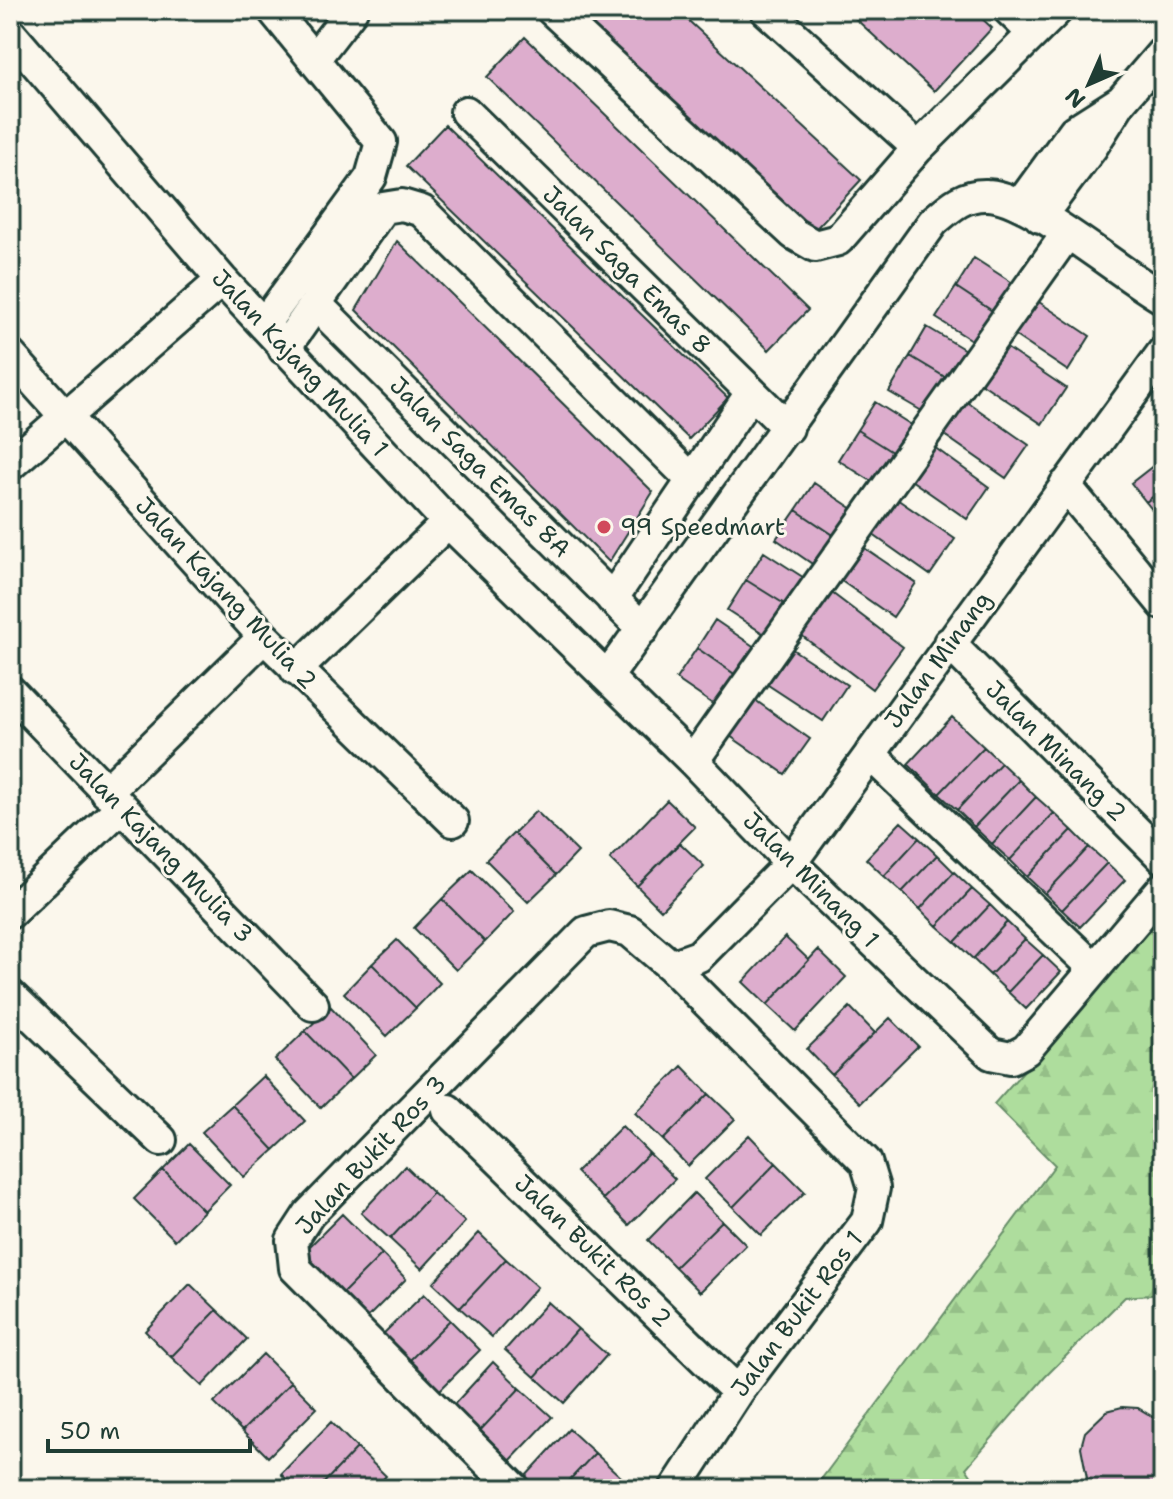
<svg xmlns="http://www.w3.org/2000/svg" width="1173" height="1499" font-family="'Shantell Sans',sans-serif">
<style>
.forest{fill:url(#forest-firs);stroke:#668d68;stroke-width:2}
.building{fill:#ddadcd;stroke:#1f3d34;stroke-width:2}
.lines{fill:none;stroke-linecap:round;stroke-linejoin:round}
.minor-casing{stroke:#1f3d34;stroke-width:36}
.minor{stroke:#fbf7ec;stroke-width:30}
.poi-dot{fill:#d1495b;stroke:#fbf7ec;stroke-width:3}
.labels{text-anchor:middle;stroke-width:6;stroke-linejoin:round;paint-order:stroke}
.street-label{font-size:24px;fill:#1f3d34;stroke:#fbf7ec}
.poi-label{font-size:24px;fill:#1f3d34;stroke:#fbf7ec;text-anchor:start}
</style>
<defs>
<pattern id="forest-firs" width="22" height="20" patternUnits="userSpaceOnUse" patternTransform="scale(2)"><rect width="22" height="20" fill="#aedd9d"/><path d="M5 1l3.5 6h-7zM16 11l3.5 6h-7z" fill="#95bf88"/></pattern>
</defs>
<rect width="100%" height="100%" fill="#fbf7ec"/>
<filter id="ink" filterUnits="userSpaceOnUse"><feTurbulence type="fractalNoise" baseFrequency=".0125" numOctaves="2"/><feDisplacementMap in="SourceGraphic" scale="16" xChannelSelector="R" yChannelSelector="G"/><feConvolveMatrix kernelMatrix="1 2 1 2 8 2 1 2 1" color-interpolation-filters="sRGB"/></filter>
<g filter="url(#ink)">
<path class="forest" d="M1163 915V1294L1125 1297 1045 1377 966 1468 980 1489H814L1055 1165 994 1104Z"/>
<path class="building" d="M566 10H677L861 180 809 236Z
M846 10H973L992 28 934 91Z
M525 37 808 310 769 350 487 77Z
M445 125 728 398 689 439 406 166Z
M397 241 653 492 609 562 356 310Z
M974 258 1022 289 1003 318 956 287Z
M956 287 1003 318 984 348 936 318Z
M1036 300 1090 336 1068 371 1014 335Z
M927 327 972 354 955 383 910 356Z
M1005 347 1066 388 1042 424 981 383Z
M910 356 955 383 934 418 889 392Z
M963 399 1029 445 1006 478 940 432Z
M875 402 921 431 903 459 857 430Z
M857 430 903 459 884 489 838 460Z
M934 447 989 487 967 519 911 480Z
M1163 458V489L1146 502 1131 483Z
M814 483 862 515 844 542 796 510Z
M1163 489V520L1161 521 1146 502Z
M894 497 955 539 930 575 869 532Z
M796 510 844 542 824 572 776 539Z
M863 547 916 583 893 617 840 580Z
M764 552 812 583 794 610 746 580Z
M746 580 794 610 775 641 727 610Z
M828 590 903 647 872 689 797 632Z
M715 620 762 652 743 680 697 648Z
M789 647 847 685 823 721 765 683Z
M697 648 743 680 723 711 676 679Z
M755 700 810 739 785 774 730 736Z
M952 717 984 747 939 794 908 764Z
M984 747 1001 763 957 810 939 794Z
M1001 763 1019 780 974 827 957 810Z
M1019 780 1036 797 992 844 974 827Z
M1036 797 1054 813 1010 860 992 844Z
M667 800 695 827 637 886 610 859Z
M536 811 578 852 556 875 514 833Z
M1054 813 1072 830 1027 877 1010 860Z
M901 822 919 838 884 876 866 859Z
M1072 830 1089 847 1045 894 1027 877Z
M514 833 556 875 528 902 486 860Z
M919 838 937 855 902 892 884 876Z
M680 843 704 866 661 910 637 886Z
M1089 847 1107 863 1062 910 1045 894Z
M937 855 954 872 920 909 902 892Z
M1107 863 1125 880 1080 927 1062 910Z
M472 870 514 912 485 942 442 899Z
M954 872 972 889 937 926 920 909Z
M972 889 990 905 955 942 937 926Z
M442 899 485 942 456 970 414 928Z
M990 905 1007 922 973 959 955 942Z
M1007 922 1025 939 990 975 973 959Z
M785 937 809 960 767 1005 743 982Z
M1025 939 1043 955 1008 992 990 975Z
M397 940 440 983 416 1008 372 964Z
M818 950 846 977 795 1031 767 1005Z
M1043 955 1061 972 1026 1009 1008 992Z
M372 964 416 1008 387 1036 344 993Z
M331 1007 376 1055 351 1079 305 1031Z
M850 1007 875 1033 832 1075 807 1049Z
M890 1018 918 1046 860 1103 832 1075Z
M305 1031 351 1079 321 1108 275 1060Z
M682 1066 709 1094 663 1140 635 1113Z
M263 1076 305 1121 274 1150 232 1105Z
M709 1094 735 1119 688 1166 663 1140Z
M232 1105 274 1150 244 1177 202 1132Z
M622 1126 649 1153 603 1199 576 1172Z
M749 1135 776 1163 733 1207 705 1179Z
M189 1144 230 1185 204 1211 163 1170Z
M649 1153 675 1179 629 1225 603 1199Z
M776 1163 805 1192 761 1235 733 1207Z
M405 1166 433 1193 390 1239 361 1213Z
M163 1170 204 1211 175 1240 134 1199Z
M433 1193 465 1222 422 1269 390 1239Z
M694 1193 722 1221 675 1267 648 1240Z
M342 1214 382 1254 338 1298 298 1258Z
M722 1221 746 1245 700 1292 675 1267Z
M479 1233 506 1259 460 1308 433 1283Z
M382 1254 406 1279 363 1322 338 1298Z
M506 1259 537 1287 492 1337 460 1308Z
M190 1284 217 1310 171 1357 145 1331Z
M424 1294 450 1320 406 1364 380 1337Z
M548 1302 578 1329 535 1377 505 1350Z
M217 1310 247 1339 202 1386 171 1357Z
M450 1320 480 1350 436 1394 406 1364Z
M578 1329 607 1355 564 1403 535 1377Z
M263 1354 291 1382 242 1431 214 1403Z
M493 1362 520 1388 476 1435 449 1410Z
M291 1382 317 1408 268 1457 242 1431Z
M520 1388 552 1417 507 1464 476 1435Z
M1122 1407 1138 1408 1163 1423V1485L1159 1489H1096L1087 1478 1081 1447 1085 1432 1107 1411Z
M331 1422 357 1448 318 1489H296L281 1474Z
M569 1429 595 1453 561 1489H536L524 1478Z
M357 1448 386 1476 374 1489H318Z
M595 1453 621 1477 610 1489H561Z"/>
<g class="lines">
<defs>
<path id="minor" d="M552 10 794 234 815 246 838 240 918 148 1057 10
M766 10 918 148
M1009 10 1033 33
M10 33 222 280 448 522 693 761 791 863 991 1054 1011 1058 1026 1050 1163 888
M315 58 352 10
M1121 101 1163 52
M466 112 788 428
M1020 205 1074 131 1121 101 1092 147 1040 217
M317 305 643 629
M264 324 371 177 381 142 273 10
M284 349 383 208 402 205 422 211 693 481
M10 355 264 637 453 821
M10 465 222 280
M1065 485 1163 604
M612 599 751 393
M949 643 1163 858
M296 670 448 522
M607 677 933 222C949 208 963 194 987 195 1028 195 1122 275 1163 298
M10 691 313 1005
M870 754 1094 968
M693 761 1066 235
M106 792 264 637
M10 913 121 807
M671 966 699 956 791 863 1163 352
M10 995 161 1140
M448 1110 738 1392
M515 1489 295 1268 292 1240 309 1214 586 932 609 926 630 931 671 966 866 1162 874 1188 867 1221 738 1392 675 1489"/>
</defs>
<use href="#minor" class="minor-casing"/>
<use href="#minor" class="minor"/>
</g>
</g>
<circle class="poi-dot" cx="604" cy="527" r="8"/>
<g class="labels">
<g class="street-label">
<text transform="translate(627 270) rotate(45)" y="8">Jalan Saga Emas 8</text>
<text transform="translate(300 363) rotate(47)" y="8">Jalan Kajang Mulia 1</text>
<text transform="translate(480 467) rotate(45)" y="8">Jalan Saga Emas 8A</text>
<text transform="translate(226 593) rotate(47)" y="8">Jalan Kajang Mulia 2</text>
<text transform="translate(938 660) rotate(-54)" y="8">Jalan Minang</text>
<text transform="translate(1056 751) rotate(45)" y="8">Jalan Minang 2</text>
<text transform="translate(161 848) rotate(46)" y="8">Jalan Kajang Mulia 3</text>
<text transform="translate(811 880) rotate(45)" y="8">Jalan Minang 1</text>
<text transform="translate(371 1155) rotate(-47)" y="8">Jalan Bukit Ros 3</text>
<text transform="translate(593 1251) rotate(44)" y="8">Jalan Bukit Ros 2</text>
<text transform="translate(797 1314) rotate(-53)" y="8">Jalan Bukit Ros 1</text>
</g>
<g class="poi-label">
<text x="620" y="535">99 Speedmart</text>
</g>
</g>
<rect width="1173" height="1499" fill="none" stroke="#fbf7ec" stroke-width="40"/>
<rect x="20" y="20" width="1133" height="1459" fill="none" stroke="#1f3d34" stroke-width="3" filter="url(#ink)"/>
<g transform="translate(1089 84) rotate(225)" stroke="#fbf7ec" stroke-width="6" paint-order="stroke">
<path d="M0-6L14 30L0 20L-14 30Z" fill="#1f3d34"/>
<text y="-12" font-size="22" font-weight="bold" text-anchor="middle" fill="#1f3d34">N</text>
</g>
<path d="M48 1439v12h202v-12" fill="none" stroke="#1f3d34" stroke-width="4"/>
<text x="60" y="1439" font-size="24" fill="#1f3d34" stroke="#fbf7ec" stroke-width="6" paint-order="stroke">50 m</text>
</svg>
